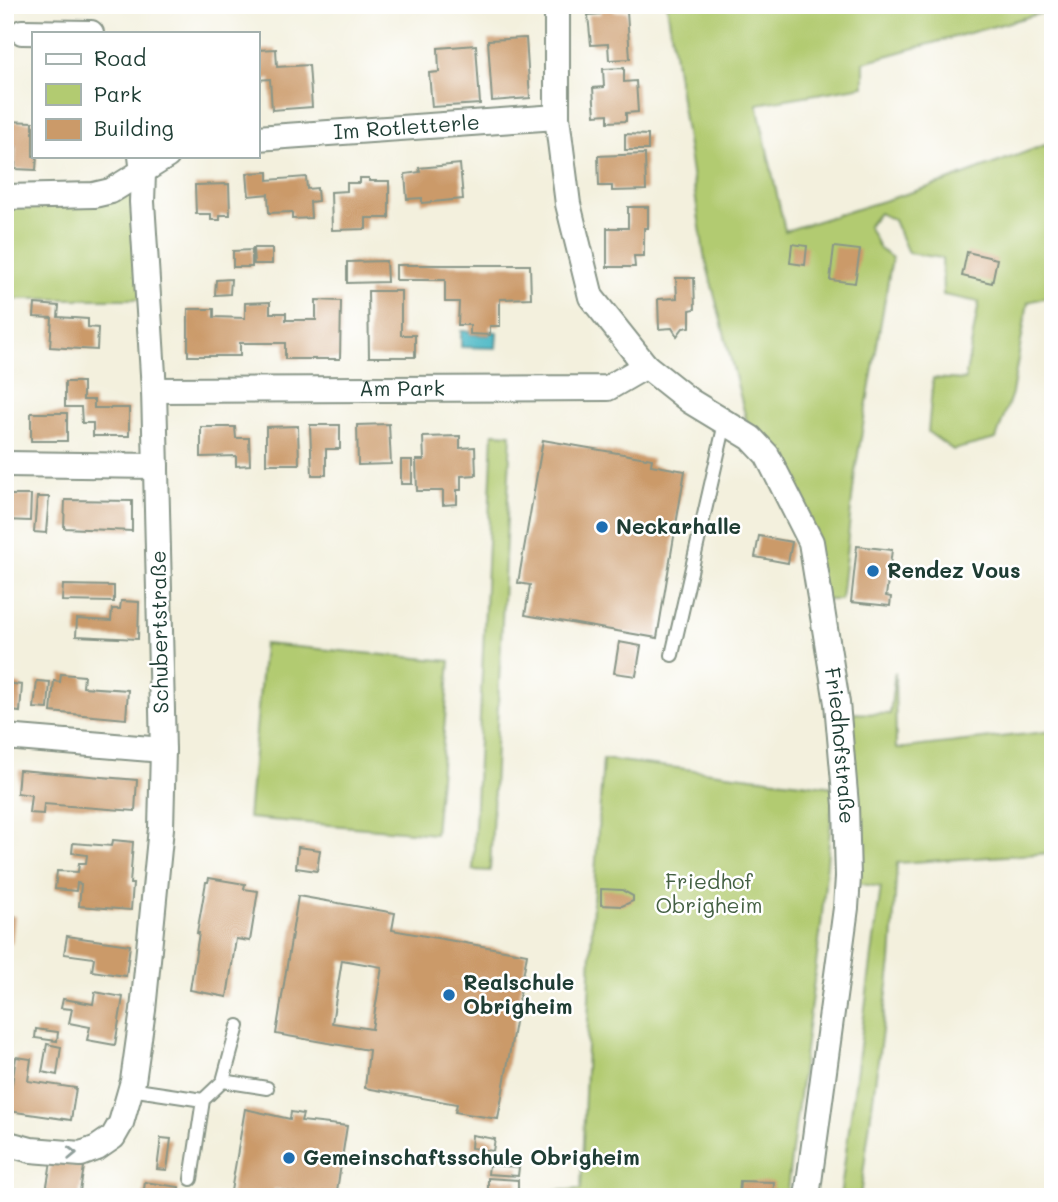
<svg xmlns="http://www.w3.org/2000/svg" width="1058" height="1202" font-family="Mali,sans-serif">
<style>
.green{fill:#b2cb71;stroke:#688452;stroke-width:2}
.water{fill:#4bb8c5;stroke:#357a7c;stroke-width:2}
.building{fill:#cb9a69;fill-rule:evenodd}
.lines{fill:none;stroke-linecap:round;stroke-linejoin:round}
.service-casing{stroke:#899688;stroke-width:16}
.minor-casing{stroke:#899688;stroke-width:28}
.service{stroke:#fff;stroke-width:12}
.minor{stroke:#fff;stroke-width:24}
.oneway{stroke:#8f9e9a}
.poi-dot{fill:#1f6fb2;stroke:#fff;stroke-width:2.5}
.labels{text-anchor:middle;stroke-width:5;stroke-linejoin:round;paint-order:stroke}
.street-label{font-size:21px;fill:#1f3d34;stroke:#fff}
.poi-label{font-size:21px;font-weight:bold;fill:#1f3d34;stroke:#fff;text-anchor:start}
.park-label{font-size:21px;fill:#446043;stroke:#fff}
</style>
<rect width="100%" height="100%" fill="#fff"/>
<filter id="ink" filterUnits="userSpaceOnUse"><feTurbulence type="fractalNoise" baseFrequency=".0143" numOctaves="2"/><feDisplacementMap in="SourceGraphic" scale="14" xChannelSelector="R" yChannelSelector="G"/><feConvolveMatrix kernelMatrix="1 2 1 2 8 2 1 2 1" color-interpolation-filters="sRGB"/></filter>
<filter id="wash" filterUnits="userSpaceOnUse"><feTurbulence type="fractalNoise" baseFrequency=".00686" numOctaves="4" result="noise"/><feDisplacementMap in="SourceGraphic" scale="28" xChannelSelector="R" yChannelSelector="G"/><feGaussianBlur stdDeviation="1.57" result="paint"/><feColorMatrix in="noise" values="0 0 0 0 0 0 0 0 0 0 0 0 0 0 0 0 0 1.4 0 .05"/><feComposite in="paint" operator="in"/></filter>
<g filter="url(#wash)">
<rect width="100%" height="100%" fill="#f3f0dd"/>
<path class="green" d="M667 5H1053V10L864 62V86L757 104 785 231 945 182 1053 142V300L1047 297 1028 302 1012 393 996 439 953 450 928 432 933 378 965 380 979 302 943 295 942 258 908 253 894 220 879 213 868 226 880 249 892 258 855 472 841 600H821L811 542 751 438 704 254Z
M143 173 148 299H5V197H35Z
M493 433 511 434 490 871 473 870Z
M264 644 450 661 435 834 248 818Z
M895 672 896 749 1053 731V853L897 863 891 962 860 1197H840L881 887 848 882 844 713 890 714Z
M603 759 834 787 821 926 786 1197H539L540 1192 581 1189 593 903Z"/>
<path class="water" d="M461 331H470L471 334 489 335 490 331 497 332 496 348 461 347Z"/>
<g id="blocks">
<path class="building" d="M614 6V12L627 11 630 59 609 60 608 44 591 45 588 15 600 14V7Z
M526 38 530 98 492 101 488 40Z
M476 45 480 104 432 107 429 73 439 72 438 48Z
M276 49 277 67 309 65 312 107 272 110 270 79 257 80V50Z
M624 68V82L636 81 638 112 626 113V121L608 122V114L595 115 593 88 604 87 603 69Z
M5 121 33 122V156H37L36 170 15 169 16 147H5Z
M625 134 648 135V150H625Z
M645 154 646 190 612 191V186H599L598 156Z
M460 164 463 199 422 203V198L407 199 405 174 420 172 419 168Z
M268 172V180L306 177 307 189 317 188 318 201 310 202 311 218 292 219V212L269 213 268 194 249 196 247 173Z
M360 178H369V181H389V218H366V229L332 230 331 192 347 191V183H360Z
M229 184 230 215H220V220H211V214H196L195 185Z
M628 207H648V228H644V256H634L635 267H607V228H628Z
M792 244 807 246 805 265 790 263Z
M834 247 860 250 855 283 830 280Z
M253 248H272V264H254Z
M252 250V267H233V251Z
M967 252 997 259 992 283 962 276Z
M386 261 387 282 347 283V262Z
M396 265H530L531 298 500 299V326H490V335L470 334V325H458L459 302H445V280H396Z
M676 278H694L695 309 690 310V327L683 328 677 336 672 328 659 329 658 299 677 298Z
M231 279 230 294 215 295 216 280Z
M368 291H401V335H415V357H369Z
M316 300 341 301 340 359H285V343H240V356H188V309H214V317L245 318V303L270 302V313H286V320H316Z
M35 304 59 306 58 317 88 319V327L98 328 97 350 50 347 52 318 34 317Z
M65 382H83V400H94V408H129V436H93V423H82L81 407H65Z
M31 413H67V441H31Z
M389 424 391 464 358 465 357 425Z
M310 425H340V449H326V475H312Z
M298 426 299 464H266V427Z
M201 427H235L236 438H249L250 465 236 466V456L201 457Z
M460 436V448L475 447 476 475 461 476V490H457V504L443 505V491H417L416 460H424L423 437Z
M543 440 652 459 651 465 685 471 657 638 525 615 530 585 518 583Z
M401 460H412V484H401Z
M5 495H31L30 521 5 520Z
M37 497H49L46 533 34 532Z
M65 500 132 501V531L64 528Z
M759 536 792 542 788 563 755 557Z
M857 546 892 550 886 596 891 597 890 606 851 602Z
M63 585 114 586V602L62 601Z
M121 601 139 602 138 639 76 636 77 619 111 621 112 609H120Z
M619 642 641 646 636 676 614 673Z
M61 674 84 676 83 687 128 690 126 719 51 712 54 681 60 682Z
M37 681 50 682 48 709 34 708Z
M5 683 22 685 20 712 5 710Z
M19 770 137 780 135 811 44 804 43 814 29 813 31 795 17 793Z
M113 840 133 842 130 884H133L131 910 79 906 81 884 77 883 76 891 55 889 57 871 78 872 79 863H86L87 855 72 853 73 843 112 846Z
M298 847 320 850 317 871 296 868Z
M209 878 245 884 244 889 258 891 250 941 236 939 227 997 190 990 199 933H197L206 882H208Z
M601 889 622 890 633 896V901L622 906 601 905Z
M298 896 395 913 392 930 527 954 498 1119 455 1112 457 1104 365 1088 369 1050 276 1034ZM342 960 382 967 372 1029 332 1023Z
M5 915 15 916 12 944 5 943Z
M67 936 130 945 126 976 92 971 94 958 64 954Z
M95 992 123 997 115 1045 87 1040 90 1027 69 1023 72 1009 61 1008 63 999 93 1004Z
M36 1029 58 1032 57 1041 35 1038Z
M47 1044 61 1047 57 1075 42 1072Z
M16 1057 31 1059 28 1081 76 1088 71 1120 8 1111Z
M245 1109 290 1119 291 1112 303 1114 301 1121 347 1126 336 1197H303V1194L274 1189 273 1197H230Z
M472 1135 495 1139 493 1151 471 1148Z
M161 1138 171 1139 167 1170 157 1169Z
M51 1162 84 1167 79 1197H45Z
M489 1165 519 1167 518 1176 488 1174Z
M488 1178 518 1180V1197L488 1195Z
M740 1181 774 1182 773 1197H739Z
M145 1182 179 1187 177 1197H143Z"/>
</g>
</g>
<g filter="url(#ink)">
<use href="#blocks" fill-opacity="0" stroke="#899688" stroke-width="2"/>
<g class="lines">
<defs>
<path id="service" d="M672 655 725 423
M223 1081 267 1088
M130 1089 203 1100 191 1179
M203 1100 223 1081 238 1026"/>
<g id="minor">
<path id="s1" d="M557 5V117L568 204 591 297 646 366 690 401 751 438 767 455 811 542 837 703 846 805 848 877 846 908 807 1197"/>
<path d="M22 32 91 33"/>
<path id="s2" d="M257 138 557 117"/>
<path d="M5 197 94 195 111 191 167 156"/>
<path id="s3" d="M154 390 608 388 646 366"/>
<path d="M5 464 156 466"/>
<path d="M5 737 163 750"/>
<path d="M5 1143 31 1150 81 1154 97 1148 113 1137 121 1123 133 1081 143 1010 161 828 163 750 154 390 142 202 143 173 141 156"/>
</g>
</defs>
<use href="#service" class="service-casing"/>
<use href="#minor" class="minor-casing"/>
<use href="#service" class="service"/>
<use href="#minor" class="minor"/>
</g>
<defs><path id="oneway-chevron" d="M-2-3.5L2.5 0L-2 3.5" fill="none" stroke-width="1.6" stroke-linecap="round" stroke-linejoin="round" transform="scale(1.75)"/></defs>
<use class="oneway" href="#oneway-chevron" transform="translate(72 1153) rotate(-2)"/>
</g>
<g class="poi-dot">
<circle cx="602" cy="527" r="7"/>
<circle cx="873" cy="571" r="7"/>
<circle cx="449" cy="995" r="7"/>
<circle cx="289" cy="1158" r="7"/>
</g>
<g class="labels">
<g class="street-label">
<text dy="7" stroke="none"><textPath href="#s2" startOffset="150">Im Rotletterle</textPath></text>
<text dy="7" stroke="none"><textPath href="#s3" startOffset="248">Am Park</textPath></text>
<text transform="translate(160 632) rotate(-91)" y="7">Schubertstraße</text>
<text dy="7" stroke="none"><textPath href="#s1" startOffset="838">Friedhofstraße</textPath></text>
</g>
<g class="poi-label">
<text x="616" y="534">Neckarhalle</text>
<text x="887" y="578">Rendez Vous</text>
<text x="463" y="990">Realschule<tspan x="463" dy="24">Obrigheim</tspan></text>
<text x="303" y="1165">Gemeinschaftsschule Obrigheim</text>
</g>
<g class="park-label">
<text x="709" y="889">Friedhof<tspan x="709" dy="24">Obrigheim</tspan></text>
</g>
</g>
<rect width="1058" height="1202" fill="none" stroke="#fff" stroke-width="28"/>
<rect x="32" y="32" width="228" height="126" fill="#ffffff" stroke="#a5b1ae" stroke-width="2"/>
<rect x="46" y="54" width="35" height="10" fill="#ffffff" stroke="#a5b1ae" stroke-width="2"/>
<text x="94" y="66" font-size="21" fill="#1f3d34">Road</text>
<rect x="46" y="84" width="35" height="21" fill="#b2cb71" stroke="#a5b1ae" stroke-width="2"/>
<text x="94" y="102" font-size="21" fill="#1f3d34">Park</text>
<rect x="46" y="119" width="35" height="21" fill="#cb9a69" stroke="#a5b1ae" stroke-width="2"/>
<text x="94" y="136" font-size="21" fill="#1f3d34">Building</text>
</svg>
